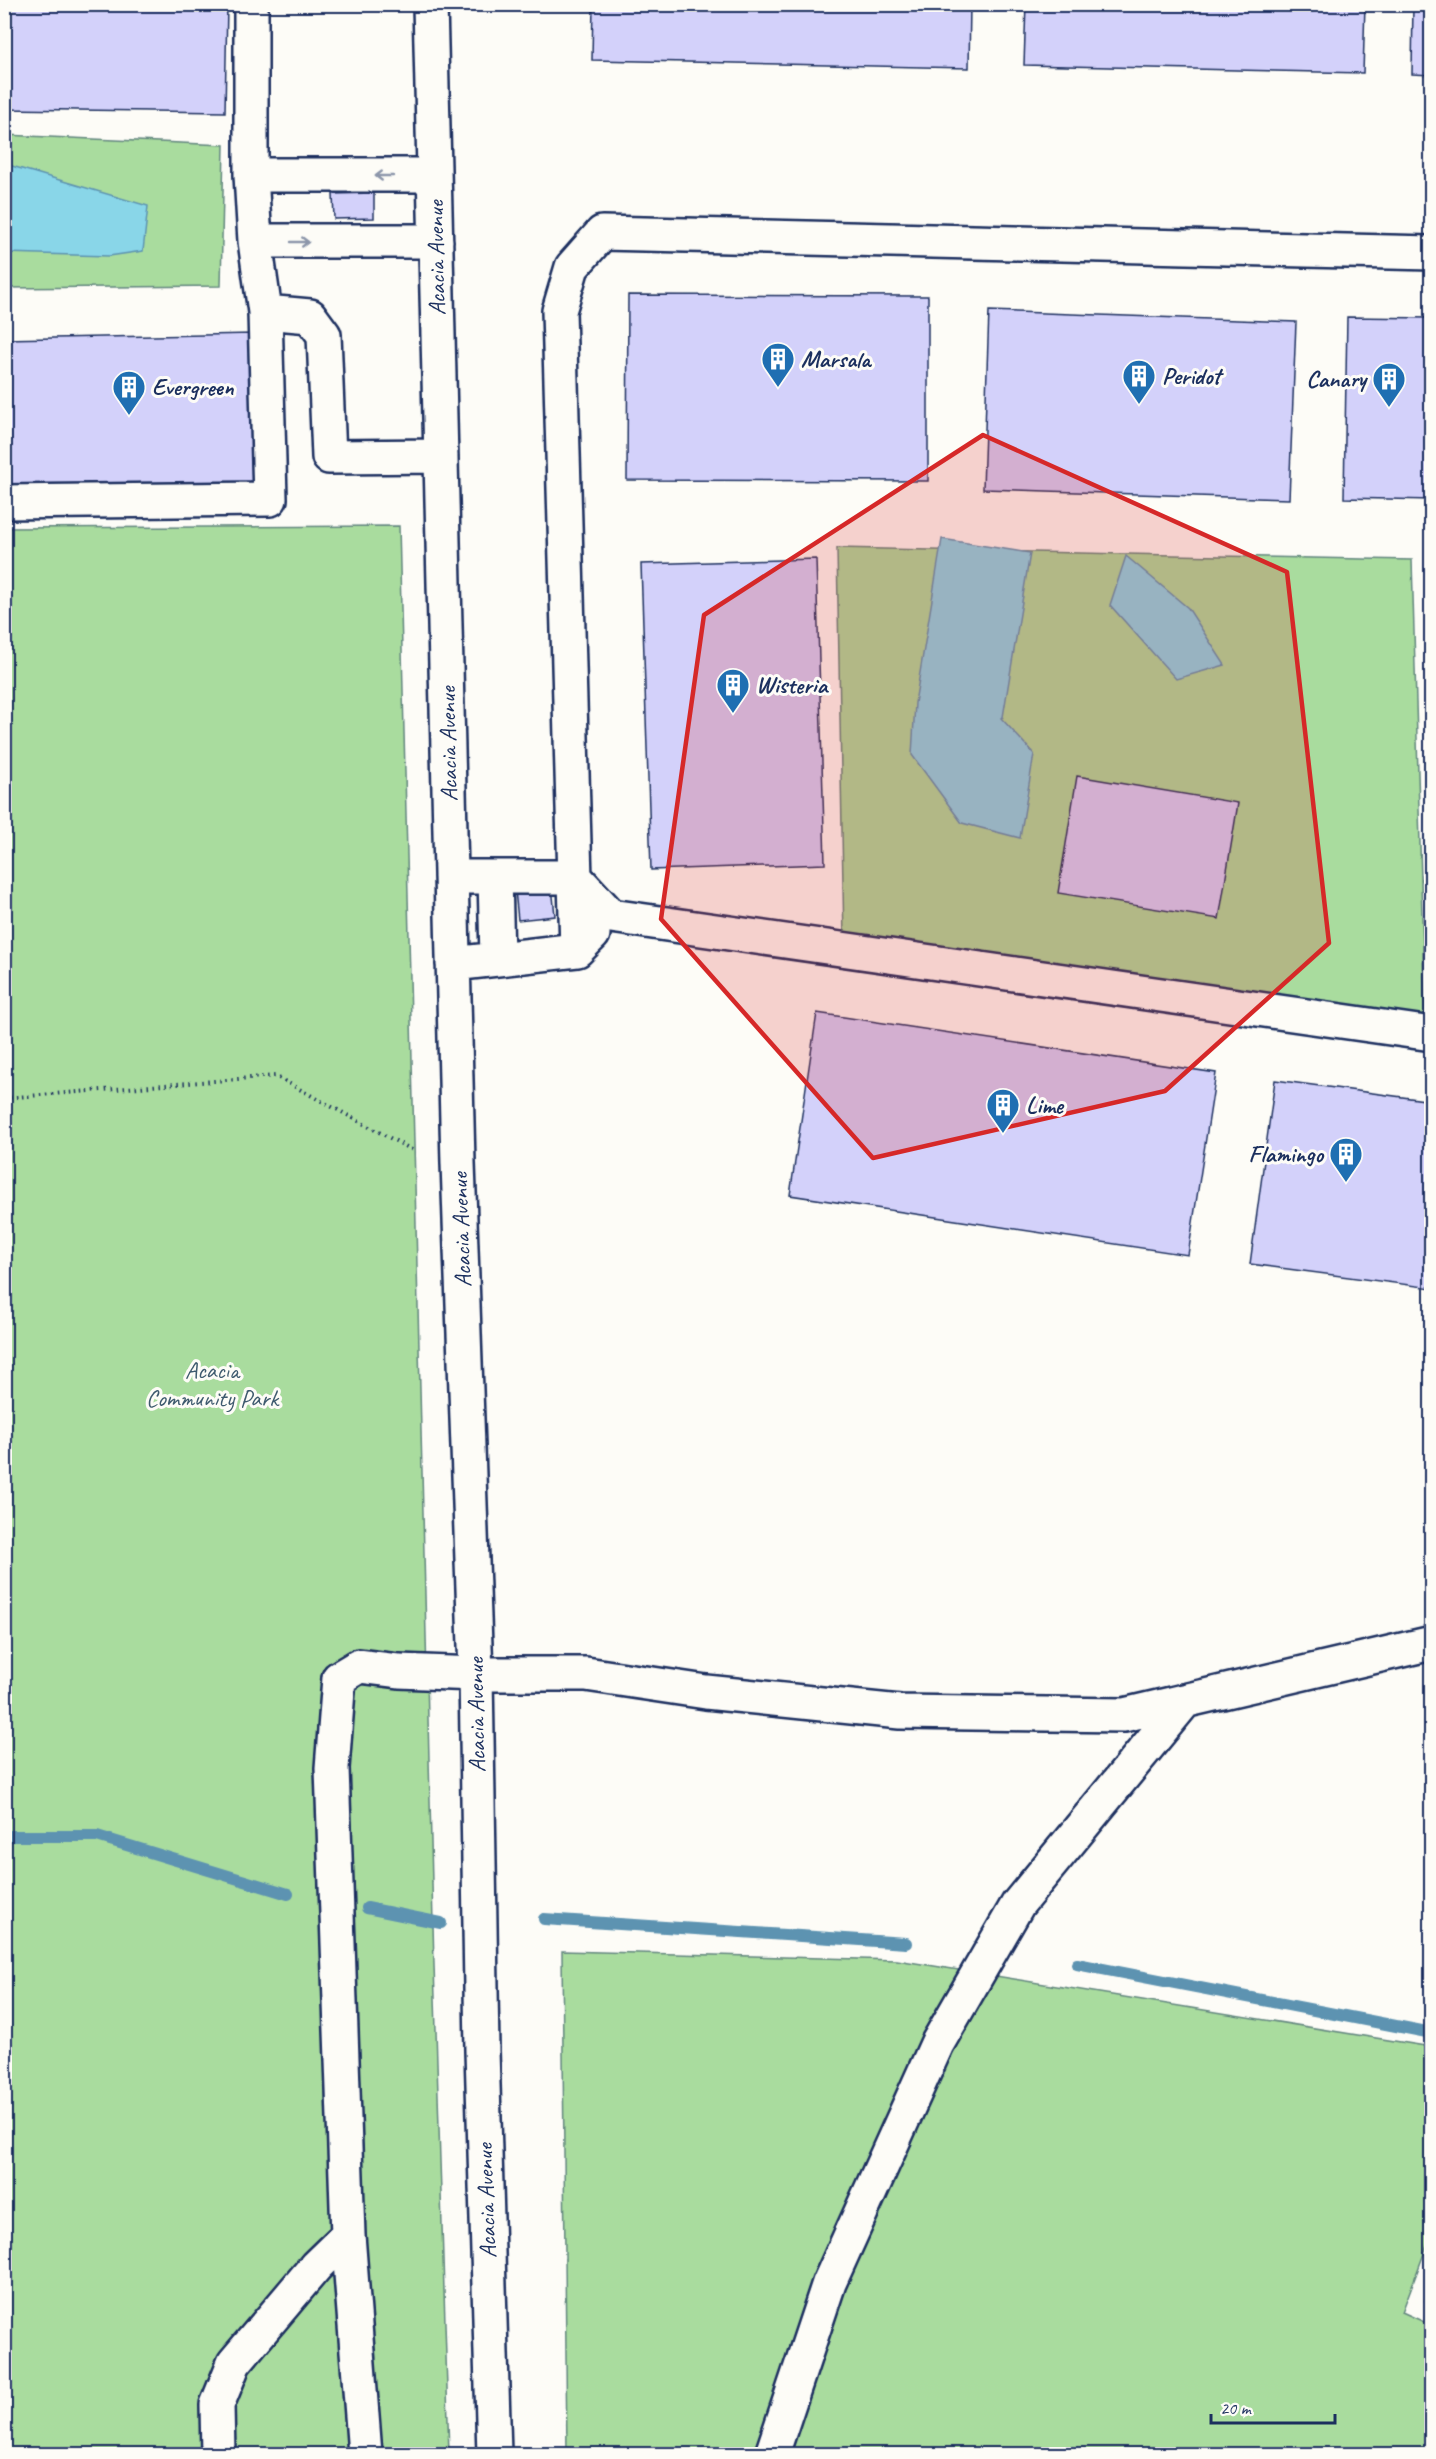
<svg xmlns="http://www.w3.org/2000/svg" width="1436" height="2459" font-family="Caveat,sans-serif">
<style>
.green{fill:#a9dc9e;stroke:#62867e;stroke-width:1.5}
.water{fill:#89d6e8;stroke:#5d93b1;stroke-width:1.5}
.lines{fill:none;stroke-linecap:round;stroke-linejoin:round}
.stream{stroke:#5d93b1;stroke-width:12}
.building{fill:#d3d1fa;stroke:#1b2f5e;stroke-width:1.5}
.minor-casing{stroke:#1b2f5e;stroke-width:38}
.path{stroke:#1b2f5e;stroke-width:4;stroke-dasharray:1.5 4.5;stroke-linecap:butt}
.minor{stroke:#fdfcf7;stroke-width:33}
.oneway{stroke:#8c96aa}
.marked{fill:#d62828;fill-opacity:0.2;stroke:#d62828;stroke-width:4.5;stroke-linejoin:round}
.labels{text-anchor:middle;stroke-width:6;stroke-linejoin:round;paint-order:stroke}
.street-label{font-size:24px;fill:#1b2f5e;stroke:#fdfcf7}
.poi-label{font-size:24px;font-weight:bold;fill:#1b2f5e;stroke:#fdfcf7;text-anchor:start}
.park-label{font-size:24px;fill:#3e5a6e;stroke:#fdfcf7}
</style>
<rect width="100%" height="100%" fill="#fdfcf7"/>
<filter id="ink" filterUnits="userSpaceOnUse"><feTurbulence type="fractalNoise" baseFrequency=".0167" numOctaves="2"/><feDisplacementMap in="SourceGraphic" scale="12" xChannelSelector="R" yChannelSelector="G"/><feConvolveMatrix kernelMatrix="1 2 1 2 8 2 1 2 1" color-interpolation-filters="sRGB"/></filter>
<g filter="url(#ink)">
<path class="green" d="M5 135 224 145 221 286 5 288Z
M399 526 434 1965 449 2454H5L4 528Z
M837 548 1412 560 1425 1023 844 942Z
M562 1951 897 1960 1431 2047V2235L1402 2312 1431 2325V2454H567Z"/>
<path class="water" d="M5 164 148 206 143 251 109 256 5 253Z
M942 539 1030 553 1003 717 1001 718 1034 754 1020 838 962 823 912 755 915 703Z
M1126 556 1188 608 1225 665 1176 679 1110 605Z"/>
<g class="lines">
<path class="stream" d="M4 1836H97L288 1894
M367 1908 441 1923
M544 1919 906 1943
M1077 1964 1432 2033"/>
</g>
<path class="building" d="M4 4H227L225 112 4 109Z
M593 4H970L969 68 592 60Z
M1026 4H1365L1363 73 1024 65Z
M1413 4H1432V75L1412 74Z
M374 193V218L334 219 333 194Z
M628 295 928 296V481L627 480Z
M989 311 1296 322 1289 499 983 489Z
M1347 317 1432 318V500L1344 498Z
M253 334 256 494 4 498V339Z
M816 559 825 864 651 870 641 564Z
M1077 776 1238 803 1219 919 1058 893Z
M552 886 555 916 518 920 515 890Z
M817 1013 1216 1073 1188 1255 790 1195Z
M1275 1080 1432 1101V1288L1250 1264Z
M1432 2283V2303L1425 2301Z"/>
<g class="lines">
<defs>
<path id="minor" d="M430 4 458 1163 476 1674 482 2051 494 2454
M251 175H434
M255 241H436
M265 312 310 316 324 335 329 457 441 456
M4 502 270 499 265 312 255 241 251 175V4
M451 877H575L611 916 1432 1034
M495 877 497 958
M577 950 559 311 572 267 602 233 1432 253
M453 964 577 950 593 934
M348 2235 365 2454
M218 2454 217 2405 234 2363 316 2266 348 2235 332 1768 339 1678 359 1666 399 1671 476 1674H586L706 1692 900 1712 1124 1715 1432 1643
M772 2454 829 2283 937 2044 1018 1904 1185 1701"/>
</defs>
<use href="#minor" class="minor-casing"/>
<path class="path" d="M4 1098 275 1076 414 1151"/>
<use href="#minor" class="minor"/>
</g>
<defs><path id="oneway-shaft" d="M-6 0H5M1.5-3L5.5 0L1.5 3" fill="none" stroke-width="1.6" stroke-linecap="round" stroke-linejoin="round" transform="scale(1.5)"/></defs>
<g class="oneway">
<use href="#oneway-shaft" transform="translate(384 176) rotate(180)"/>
<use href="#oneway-shaft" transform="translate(300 242)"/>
</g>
</g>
<path class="marked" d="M983 435 1287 572 1329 943 1165 1091 873 1158 661 919 704 615Z"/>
<defs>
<symbol id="building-pin" viewBox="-11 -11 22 30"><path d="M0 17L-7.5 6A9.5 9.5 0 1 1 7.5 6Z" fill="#1f6fb2" stroke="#fdfcf7"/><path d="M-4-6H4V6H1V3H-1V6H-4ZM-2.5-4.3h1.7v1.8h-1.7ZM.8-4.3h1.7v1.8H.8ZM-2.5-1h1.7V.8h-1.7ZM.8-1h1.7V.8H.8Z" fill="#fff"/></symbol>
</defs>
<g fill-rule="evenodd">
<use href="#building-pin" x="759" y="340" width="38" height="52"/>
<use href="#building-pin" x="1120" y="357" width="38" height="52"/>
<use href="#building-pin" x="1370" y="360" width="38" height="52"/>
<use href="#building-pin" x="110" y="368" width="38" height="52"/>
<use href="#building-pin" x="714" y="666" width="38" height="52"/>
<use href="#building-pin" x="984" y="1086" width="38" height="52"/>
<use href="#building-pin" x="1327" y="1135" width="38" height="52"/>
</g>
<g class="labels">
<g class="street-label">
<text transform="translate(436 258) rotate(-91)" y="8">Acacia Avenue</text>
<text transform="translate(448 744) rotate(-91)" y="8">Acacia Avenue</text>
<text transform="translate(461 1230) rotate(-92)" y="8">Acacia Avenue</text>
<text transform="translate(476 1715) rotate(-91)" y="8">Acacia Avenue</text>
<text transform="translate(486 2201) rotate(-92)" y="8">Acacia Avenue</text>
</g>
<g class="poi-label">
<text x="801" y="367">Marsala</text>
<text x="1162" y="384">Peridot</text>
<text x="1366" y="387" text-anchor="end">Canary</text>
<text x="152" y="395">Evergreen</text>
<text x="756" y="693">Wisteria</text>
<text x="1026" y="1113">Lime</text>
<text x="1323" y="1162" text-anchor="end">Flamingo</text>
</g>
<g class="park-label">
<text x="212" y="1378">Acacia<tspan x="212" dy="28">Community Park</tspan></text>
</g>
</g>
<rect width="1436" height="2459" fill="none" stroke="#fdfcf7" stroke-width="24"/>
<rect x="12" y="12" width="1412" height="2435" fill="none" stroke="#1b2f5e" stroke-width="2" filter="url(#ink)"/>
<path d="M1211 2414v9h124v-9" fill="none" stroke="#1b2f5e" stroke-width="3"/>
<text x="1220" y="2414" font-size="18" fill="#1b2f5e" stroke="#fdfcf7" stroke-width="4.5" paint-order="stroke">20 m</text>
</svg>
